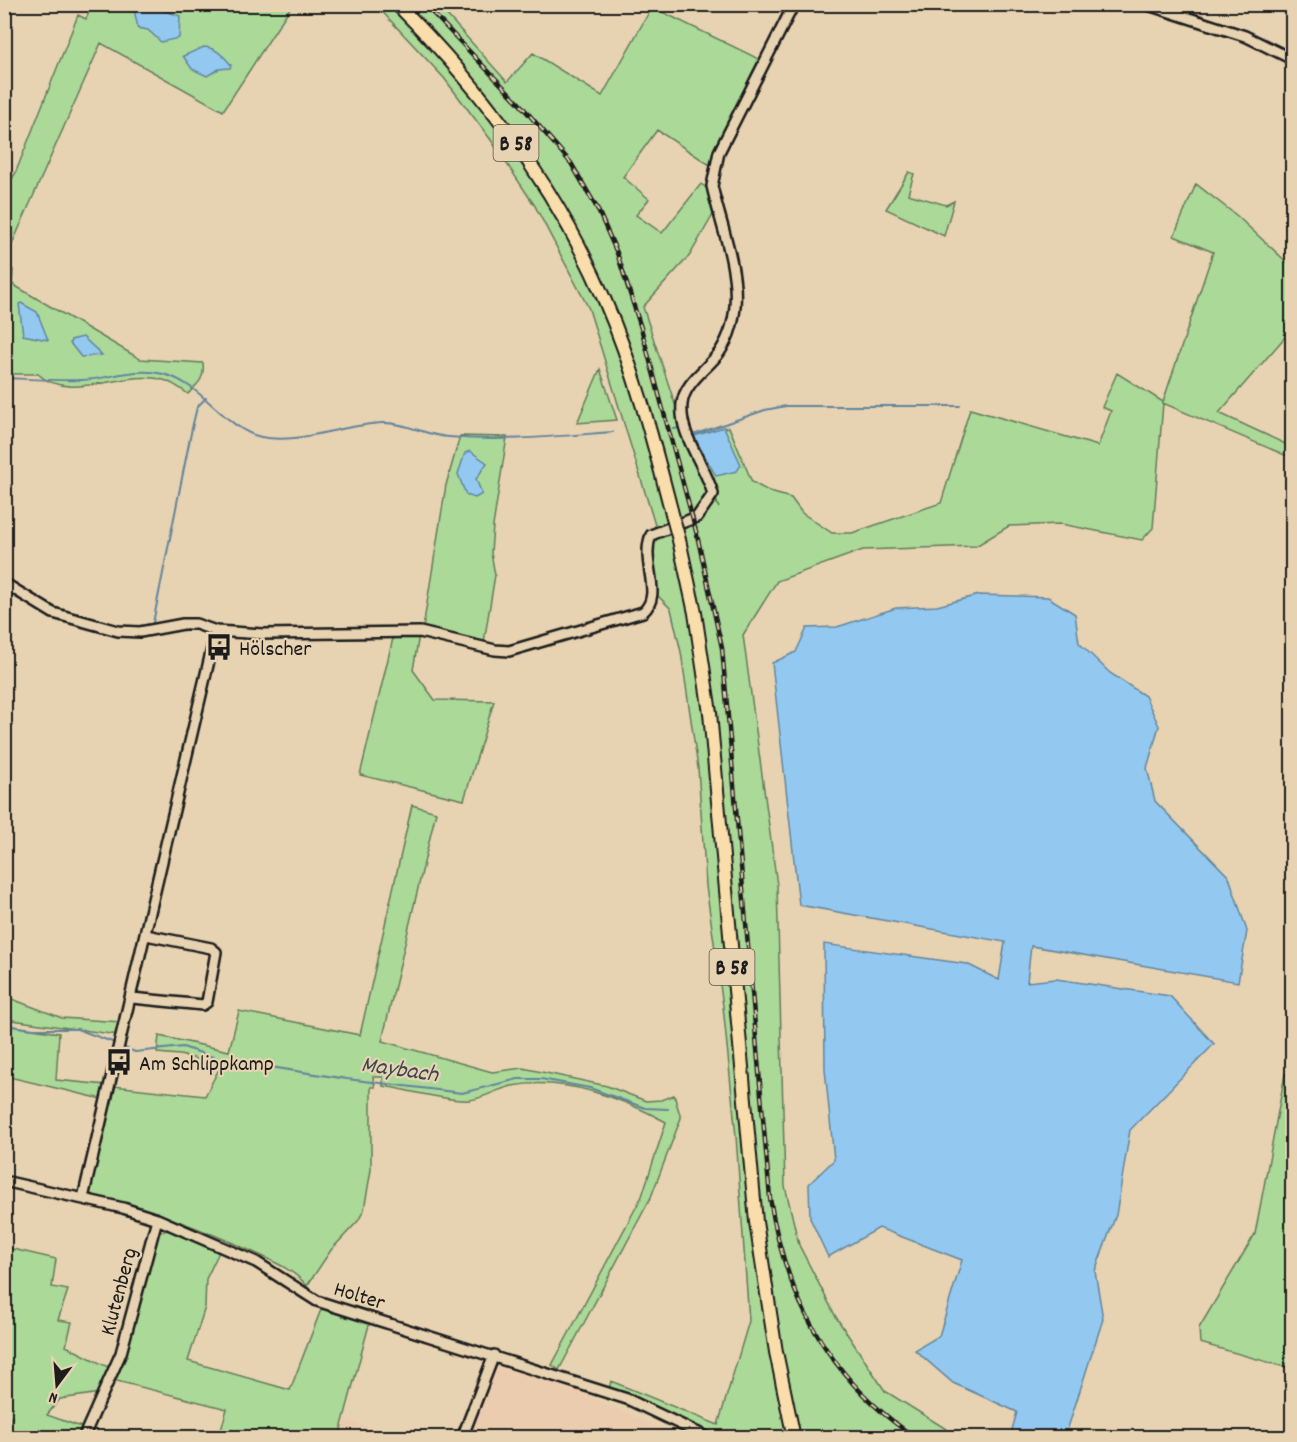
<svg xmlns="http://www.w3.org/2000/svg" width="1297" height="1442" font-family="Dekko,sans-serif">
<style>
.built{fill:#ebccaf}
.green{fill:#aad998;stroke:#637a5a;stroke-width:1.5}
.water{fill:#93c9f1;stroke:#63849c;stroke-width:1.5}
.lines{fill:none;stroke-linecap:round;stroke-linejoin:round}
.stream{stroke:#63849c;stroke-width:2}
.minor-casing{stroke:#1c1c1c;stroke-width:14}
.major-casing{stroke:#1c1c1c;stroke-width:16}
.minor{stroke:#e7d3b1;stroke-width:9}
.major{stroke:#f9deab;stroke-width:12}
.rail-casing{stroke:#1c1c1c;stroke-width:4.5}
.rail{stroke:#e7d3b1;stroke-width:2;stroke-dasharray:7;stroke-linecap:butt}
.major-bridge-casing{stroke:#1c1c1c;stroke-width:16;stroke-linecap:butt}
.major-bridge{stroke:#f9deab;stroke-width:12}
.labels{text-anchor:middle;stroke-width:4.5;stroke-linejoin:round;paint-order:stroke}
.shield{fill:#e7d3b1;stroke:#595349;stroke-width:1.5}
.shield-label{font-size:21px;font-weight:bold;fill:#1c1c1c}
.poi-label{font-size:22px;fill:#1c1c1c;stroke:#e7d3b1;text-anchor:start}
.street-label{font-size:22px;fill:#1c1c1c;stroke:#e7d3b1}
.water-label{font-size:24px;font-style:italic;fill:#3a4751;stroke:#e7d3b1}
</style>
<rect width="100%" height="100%" fill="#e7d3b1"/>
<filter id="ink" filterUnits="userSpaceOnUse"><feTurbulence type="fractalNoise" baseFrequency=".0167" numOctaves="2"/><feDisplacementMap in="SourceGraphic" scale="12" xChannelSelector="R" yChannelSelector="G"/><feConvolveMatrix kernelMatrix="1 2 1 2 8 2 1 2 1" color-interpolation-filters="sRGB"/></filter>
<g filter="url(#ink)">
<path class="built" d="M485 1355 535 1372 680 1437 454 1438Z
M345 1420 397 1437 339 1438Z"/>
<path class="green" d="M92 5H292L223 111 101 43 5 260V190L15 174 78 15 86 19Z
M376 5H438L507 82 533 53 602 96 652 7 759 59 713 154 710 165 657 130 623 177 649 199 636 215 662 233 701 184 708 189 714 213 690 255 643 307 694 462 719 508 694 436 729 427 752 482 770 492 791 498 802 513 832 533H852L941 503 970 409 1098 446 1111 411 1102 407 1117 373 1163 402 1213 252 1174 236 1196 184 1236 215 1292 267V329L1219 413 1292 447V458L1163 403 1153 528 1142 540 1061 524 1009 526 976 546 863 550 777 581 743 635 777 885 785 1186 799 1245 836 1317 885 1391 959 1437H719L609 1389 611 1381 718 1425 749 1321 736 1136 723 1006 706 886 698 768 681 652 671 609 657 595 650 553 655 537V525L589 309 535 206 491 140 444 78Z
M909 172 914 174 908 194 946 205 954 201 944 236 886 209Z
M5 265 13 270 12 284 140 359 203 363C205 378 199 383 188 394 180 388 170 381 160 379 124 370 69 403 38 374H5Z
M600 369 617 420 577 423Z
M460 436 507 437 493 526 491 553 495 575 484 642 423 628 446 485Z
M394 634 419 635 413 670 435 700 494 701 464 800 360 775Z
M412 805 436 812 382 1041 492 1072 523 1068 607 1086 646 1101 661 1100 674 1095 681 1118 651 1197 559 1370 552 1365 642 1196 666 1122C622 1098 563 1076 512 1086 497 1089 483 1099 469 1100 450 1102 404 1089 383 1086V1077H373L375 1087H371V1170L364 1210 358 1221 331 1250 307 1286C295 1270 270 1260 253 1252 199 1227 146 1208 88 1194L114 1086 205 1096 221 1065 180 1055 157 1053 159 1036 229 1051 239 1011 360 1035Z
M4 996 62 1018 121 1022 118 1035 5 1019Z
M5 1025 59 1033 56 1080 106 1085 102 1099 5 1076Z
M1285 1074 1292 1078V1369L1200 1343 1199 1328 1255 1234Z
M171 1229 220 1250 206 1279 205 1307 188 1361 290 1390 322 1307 370 1321 339 1437H219L227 1409 113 1380 158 1233Z
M4 1247 56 1259 52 1287 68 1290 58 1320 72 1322 66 1346 110 1368 100 1393 60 1399 47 1415 84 1428 79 1437H5L12 1417H4Z"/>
<path class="water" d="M133 5H148L180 16 179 38 161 42 148 30 138 28Z
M204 47C215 47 224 56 231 65L230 68 219 69 207 76 192 69 183 56Z
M21 303 37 312 48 340 23 335 19 304Z
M83 337 102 355 81 357 70 343 71 340Z
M724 427 741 465 737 471 716 476 694 436Z
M470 451 487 463 476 479 482 494 475 498 466 495 458 474 465 453Z
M979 595 1048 597 1075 614 1079 643 1110 673 1145 696 1159 726 1147 768 1155 801 1229 877 1247 931 1238 982 1031 946 1027 982 1056 979 1170 996 1214 1044 1130 1130 1116 1215 1095 1271 1103 1319 1065 1437H1010L1017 1412 953 1383 915 1350 939 1336 962 1260 879 1228 828 1257 810 1218 809 1184 834 1160 825 1069 824 944 967 964 999 980 1005 942 799 905 772 663 796 652 807 628 837 627 896 608 937 606Z"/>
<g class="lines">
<path class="stream" d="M1169 4 1232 27
M1252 34 1292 53
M4 378C30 379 56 381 82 380 110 379 134 367 163 374 202 383 225 429 261 437 299 445 344 424 383 423 405 422 427 436 449 437 504 442 559 436 613 432
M674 429 680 428
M693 435 765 410 786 406H960
M153 623 192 428 197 407 206 398
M4 1025 34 1029H77L115 1043
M125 1048 135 1052 183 1047 219 1059 347 1079 462 1093 518 1079H541L590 1088 645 1108 668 1109"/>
<defs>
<path id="minor" d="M1145 4 1245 36 1292 59
M4 583 53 613 118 631 140 632 183 624H196L216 631 263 634 420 632 495 650 509 651 643 612C664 594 640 563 651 535L697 517 713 494C705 464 679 436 682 404 684 383 707 369 719 353 754 302 724 240 712 186L719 152 794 4
M132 998 203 1005 207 1002 216 952 211 948 146 935
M4 1181 123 1208 157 1219 256 1262 317 1301 627 1399 709 1438
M83 1198 216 631
M83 1438 121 1353 157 1219
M462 1438 494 1355"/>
<path id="major" d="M397 4C484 91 557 188 605 301 634 368 653 440 671 510
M679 540 695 613 710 713 756 1222 776 1352 794 1438"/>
</defs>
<use href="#minor" class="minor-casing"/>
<use href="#major" class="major-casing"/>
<use href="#minor" class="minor"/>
<use href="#major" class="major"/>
<defs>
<path id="rail" d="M424 4 519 103 571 163 597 208 617 253 641 328 697 535 722 648 770 1198C785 1297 831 1381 916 1438"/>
</defs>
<use href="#rail" class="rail-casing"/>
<use href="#rail" class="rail"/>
<defs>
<path id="major-bridge" d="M671 510 679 540"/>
</defs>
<use href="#major-bridge" class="major-bridge-casing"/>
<use href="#major-bridge" class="major-bridge"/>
</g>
</g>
<defs>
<symbol id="bus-bare" viewBox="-9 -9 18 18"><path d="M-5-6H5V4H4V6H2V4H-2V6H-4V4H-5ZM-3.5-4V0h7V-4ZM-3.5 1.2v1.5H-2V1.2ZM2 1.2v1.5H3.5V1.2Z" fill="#1c1c1c" stroke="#e7d3b1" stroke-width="2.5" paint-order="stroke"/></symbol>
</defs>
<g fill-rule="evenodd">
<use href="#bus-bare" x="200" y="628" width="38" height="38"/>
<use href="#bus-bare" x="100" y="1043" width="38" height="38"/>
</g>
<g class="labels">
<g class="shield">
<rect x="493.5" y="125" width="45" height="36" rx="4.5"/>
<rect x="709.5" y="949" width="45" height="36" rx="4.5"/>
</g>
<g class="shield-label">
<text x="516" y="150">B 58</text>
<text x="732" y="974">B 58</text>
</g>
<g class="poi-label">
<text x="239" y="655">Hölscher</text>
<text x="139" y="1070">Am Schlippkamp</text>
</g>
<g class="street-label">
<text transform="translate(117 1291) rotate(-75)" y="8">Klutenberg</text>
<text transform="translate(360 1294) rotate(17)" y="8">Holter</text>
</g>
<g class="water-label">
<text transform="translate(400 1068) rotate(8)" y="8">Maybach</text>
</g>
</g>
<rect width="1297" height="1442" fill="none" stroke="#e7d3b1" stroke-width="24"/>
<rect x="12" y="12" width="1273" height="1418" fill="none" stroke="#1c1c1c" stroke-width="2" filter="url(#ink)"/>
<g transform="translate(57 1385) rotate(196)" stroke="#e7d3b1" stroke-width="4.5" paint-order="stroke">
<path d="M0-4.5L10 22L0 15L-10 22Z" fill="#1c1c1c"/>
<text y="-9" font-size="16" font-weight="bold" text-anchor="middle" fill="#1c1c1c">N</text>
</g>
</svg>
